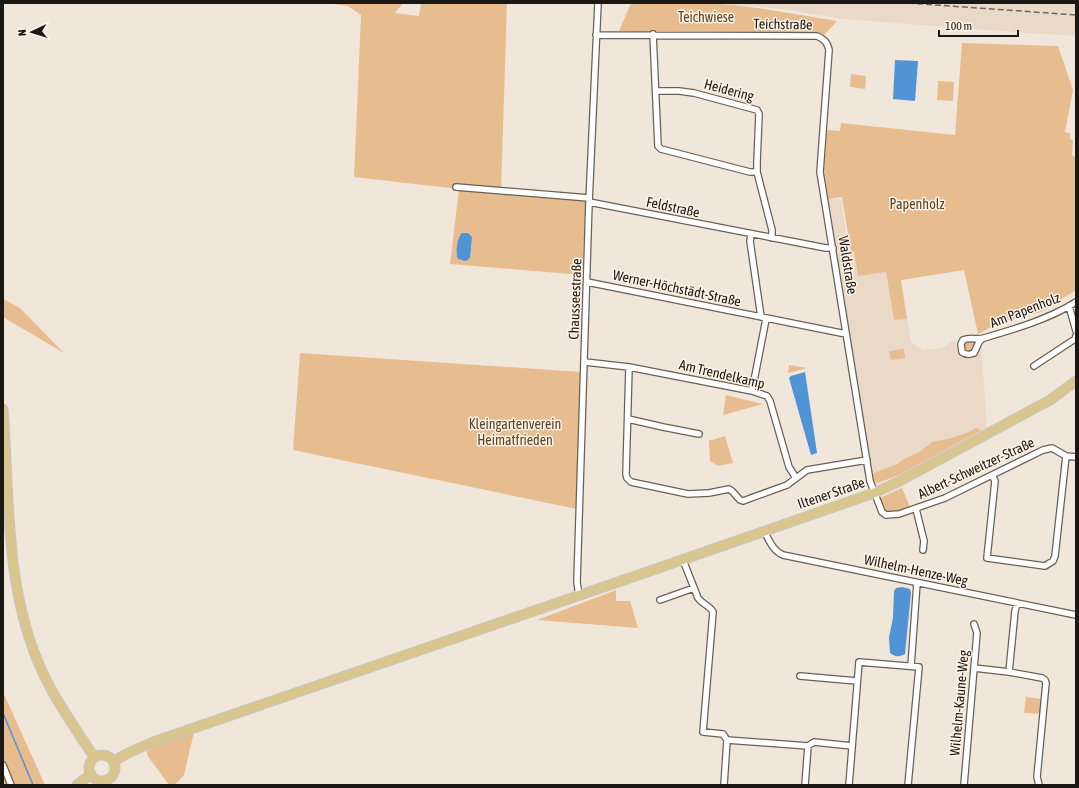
<svg xmlns="http://www.w3.org/2000/svg" width="1079" height="788" font-family="'Asap Condensed',sans-serif">
<style>
.built{fill:#ead9c7}
.green{fill:#e7bd8f}
.water{fill:#5094d5}
.lines{fill:none;stroke-linecap:round;stroke-linejoin:round}
.stream{stroke:#5094d5;stroke-width:1.5}
.minor-casing{stroke:#696055;stroke-width:8}
.primary-casing{stroke:#c8c7c6;stroke-width:11}
.minor{stroke:#fff;stroke-width:5.5}
.primary{stroke:#d9c58e;stroke-width:9}
.rail{stroke:#6e6760;stroke-width:1.5;stroke-dasharray:6 3;stroke-linecap:butt}
.labels{text-anchor:middle;stroke-width:3;stroke-linejoin:round;paint-order:stroke}
.park-label{font-size:14px;fill:#5d4222;stroke:#fef3e7}
.street-label{font-size:14px;fill:#1b1713;stroke:#fef3e7}
</style>
<rect width="100%" height="100%" fill="#f1e6da"/>
<path class="built" d="M705 3H1076V36L1043 34 843 19 774 8Z
M828 199H841L849 251 854 250 886 272 894 320 907 319 911 342 923 350 942 348 955 339 958 352 981 342 987 427 937 454 877 484 873 482Z"/>
<path class="green" d="M325 3H403L395 13 419 16 421 3H507L501 191 586 201 582 275 450 264 459 189 354 177 361 15 348 6Z
M631 3C656 3 681 2 705 3 750 5 793 14 837 21L824 35 817 33 619 31Z
M962 43 1058 46 1073 90 1065 132 1070 133V139L1073 140 1072 155 1076 158V290L1041 312 999 323 978 334 964 270 901 280 907 319 894 320 886 272 858 276 854 251H851L842 197 828 199 824 169 827 130 840 131 841 123 955 135Z
M851 74 866 76 865 89 850 87Z
M938 81 954 82 953 101 937 100Z
M3 299 20 308 64 353 3 317Z
M971 340 977 342 973 352H965L963 345 964 342Z
M904 349 905 358 891 360 889 351Z
M300 353 581 372 577 509 293 450Z
M789 365 807 368 788 373Z
M726 395 763 404 723 415Z
M976 428 982 430 899 475 878 483 874 481 873 474 876 472 898 464 902 460 921 451 932 442 951 438 967 433Z
M725 436 733 463 718 466 710 461 709 440H712Z
M902 488 910 507 887 513 880 501 882 497Z
M616 590V601H630L638 628 537 620Z
M3 692 45 785H3Z
M1026 697 1042 699 1041 714 1024 713Z
M194 732 184 775 175 785H169L147 755V751L154 747Z"/>
<path class="water" d="M895 60 918 61 915 101 893 99Z
M462 233H468L472 237 470 257 468 260 465 261 458 259C455 253 457 238 462 233Z
M805 372 817 453 811 455 789 378 791 376Z
M902 587 910 589 911 593 905 654C899 657 895 657 890 653L889 637 893 618 894 591 896 588Z"/>
<g class="lines">
<path class="stream" d="M3 713 33 785"/>
<defs>
<path id="minor" d="M653 34 658 146 661 149 750 172H757
M596 35 817 36C825 40 827 42 829 50L820 172 870 481 882 512 886 515 899 514 945 498 1043 450 1052 448 1066 456 1076 457
M656 91H679L694 93 757 110 759 114 757 162V172L772 230V238
M456 187 589 198
M589 202 826 248H833
M751 235 750 241 761 317
M587 282 846 334
M1069 306 1076 331
M982 339 979 342 974 353C969 355 966 355 962 352L961 344 963 340C970 337 977 340 984 338 1015 329 1049 319 1076 302
M585 362 629 367 752 391 767 396 770 401 789 467 796 478
M1034 366 1075 339 1076 336
M629 367 626 474 627 478 631 482 688 494 709 493 729 489 732 491 740 500 743 501 787 485 807 470 867 460
M752 391 766 319
M628 419 663 427 699 434
M992 475 995 481 987 558 1045 566 1053 561 1055 556 1066 456
M916 509 924 541 923 550
M764 531C769 540 773 551 783 555L1076 615
M683 560 698 598C702 604 709 605 713 612L703 732 723 734 727 740 808 746 814 742 852 746
M579 596 577 582 589 202 598 3
M660 600 694 588
M1017 604 1015 611 1009 672 1042 678 1045 680 1046 683 1037 777 1039 785
M911 666 917 583
M974 668 1009 672
M800 676 857 681
M3 765 11 785
M724 785 727 740
M805 785 808 746
M849 785 859 662 919 667 908 785
M964 785 977 633 974 624"/>
<path id="primary" d="M3 409C10 496 4 589 42 671 56 702 76 729 94 757
M89 768a13 13 0 1 1 26 0a13 13 0 1 1-26 0Z
M114 761 126 754 153 742 650 571 874 493 896 483 1050 400 1076 381
M77 785 91 774"/>
</defs>
<use href="#minor" class="minor-casing"/>
<use href="#primary" class="primary-casing"/>
<use href="#minor" class="minor"/>
<use href="#primary" class="primary"/>
<path class="rail" d="M908 3 1076 15"/>
</g>
<g class="labels">
<g class="park-label">
<text x="706" y="22">Teichwiese</text>
<text x="917" y="209">Papenholz</text>
<text x="515" y="429">Kleingartenverein<tspan x="515" dy="16">Heimatfrieden</tspan></text>
</g>
<g class="street-label">
<text transform="translate(783 24) rotate(1)" y="5">Teichstraße</text>
<text transform="translate(729 90) rotate(15)" y="5">Heidering</text>
<text transform="translate(673 207) rotate(12)" y="5">Feldstraße</text>
<text transform="translate(848 265) rotate(81)" y="5">Waldstraße</text>
<text transform="translate(677 288) rotate(12)" y="5">Werner-Höchstädt-Straße</text>
<text transform="translate(575 299) rotate(-88)" y="5">Chausseestraße</text>
<text transform="translate(1025 310) rotate(-21)" y="5">Am Papenholz</text>
<text transform="translate(722 374) rotate(13)" y="5">Am Trendelkamp</text>
<text transform="translate(976 468) rotate(-25)" y="5">Albert-Schweitzer-Straße</text>
<text transform="translate(831 493) rotate(-19)" y="5">Iltener Straße</text>
<text transform="translate(916 570) rotate(12)" y="5">Wilhelm-Henze-Weg</text>
<text transform="translate(959 703) rotate(-85)" y="5">Wilhelm-Kaune-Weg</text>
</g>
</g>
<rect width="1079" height="788" fill="none" stroke="#1b1713" stroke-width="8"/>
<g transform="translate(32 32) rotate(266)" stroke="#fef3e7" stroke-width="3" paint-order="stroke">
<path d="M0-3L7 15L0 10L-7 15Z" fill="#1b1713"/>
<text y="-6" font-size="11" font-weight="bold" text-anchor="middle" fill="#1b1713">N</text>
</g>
<path d="M939 30v6h79v-6" fill="none" stroke="#1b1713" stroke-width="2"/>
<text x="945" y="30" font-size="12" fill="#1b1713" stroke="#fef3e7" stroke-width="3" paint-order="stroke">100 m</text>
</svg>
